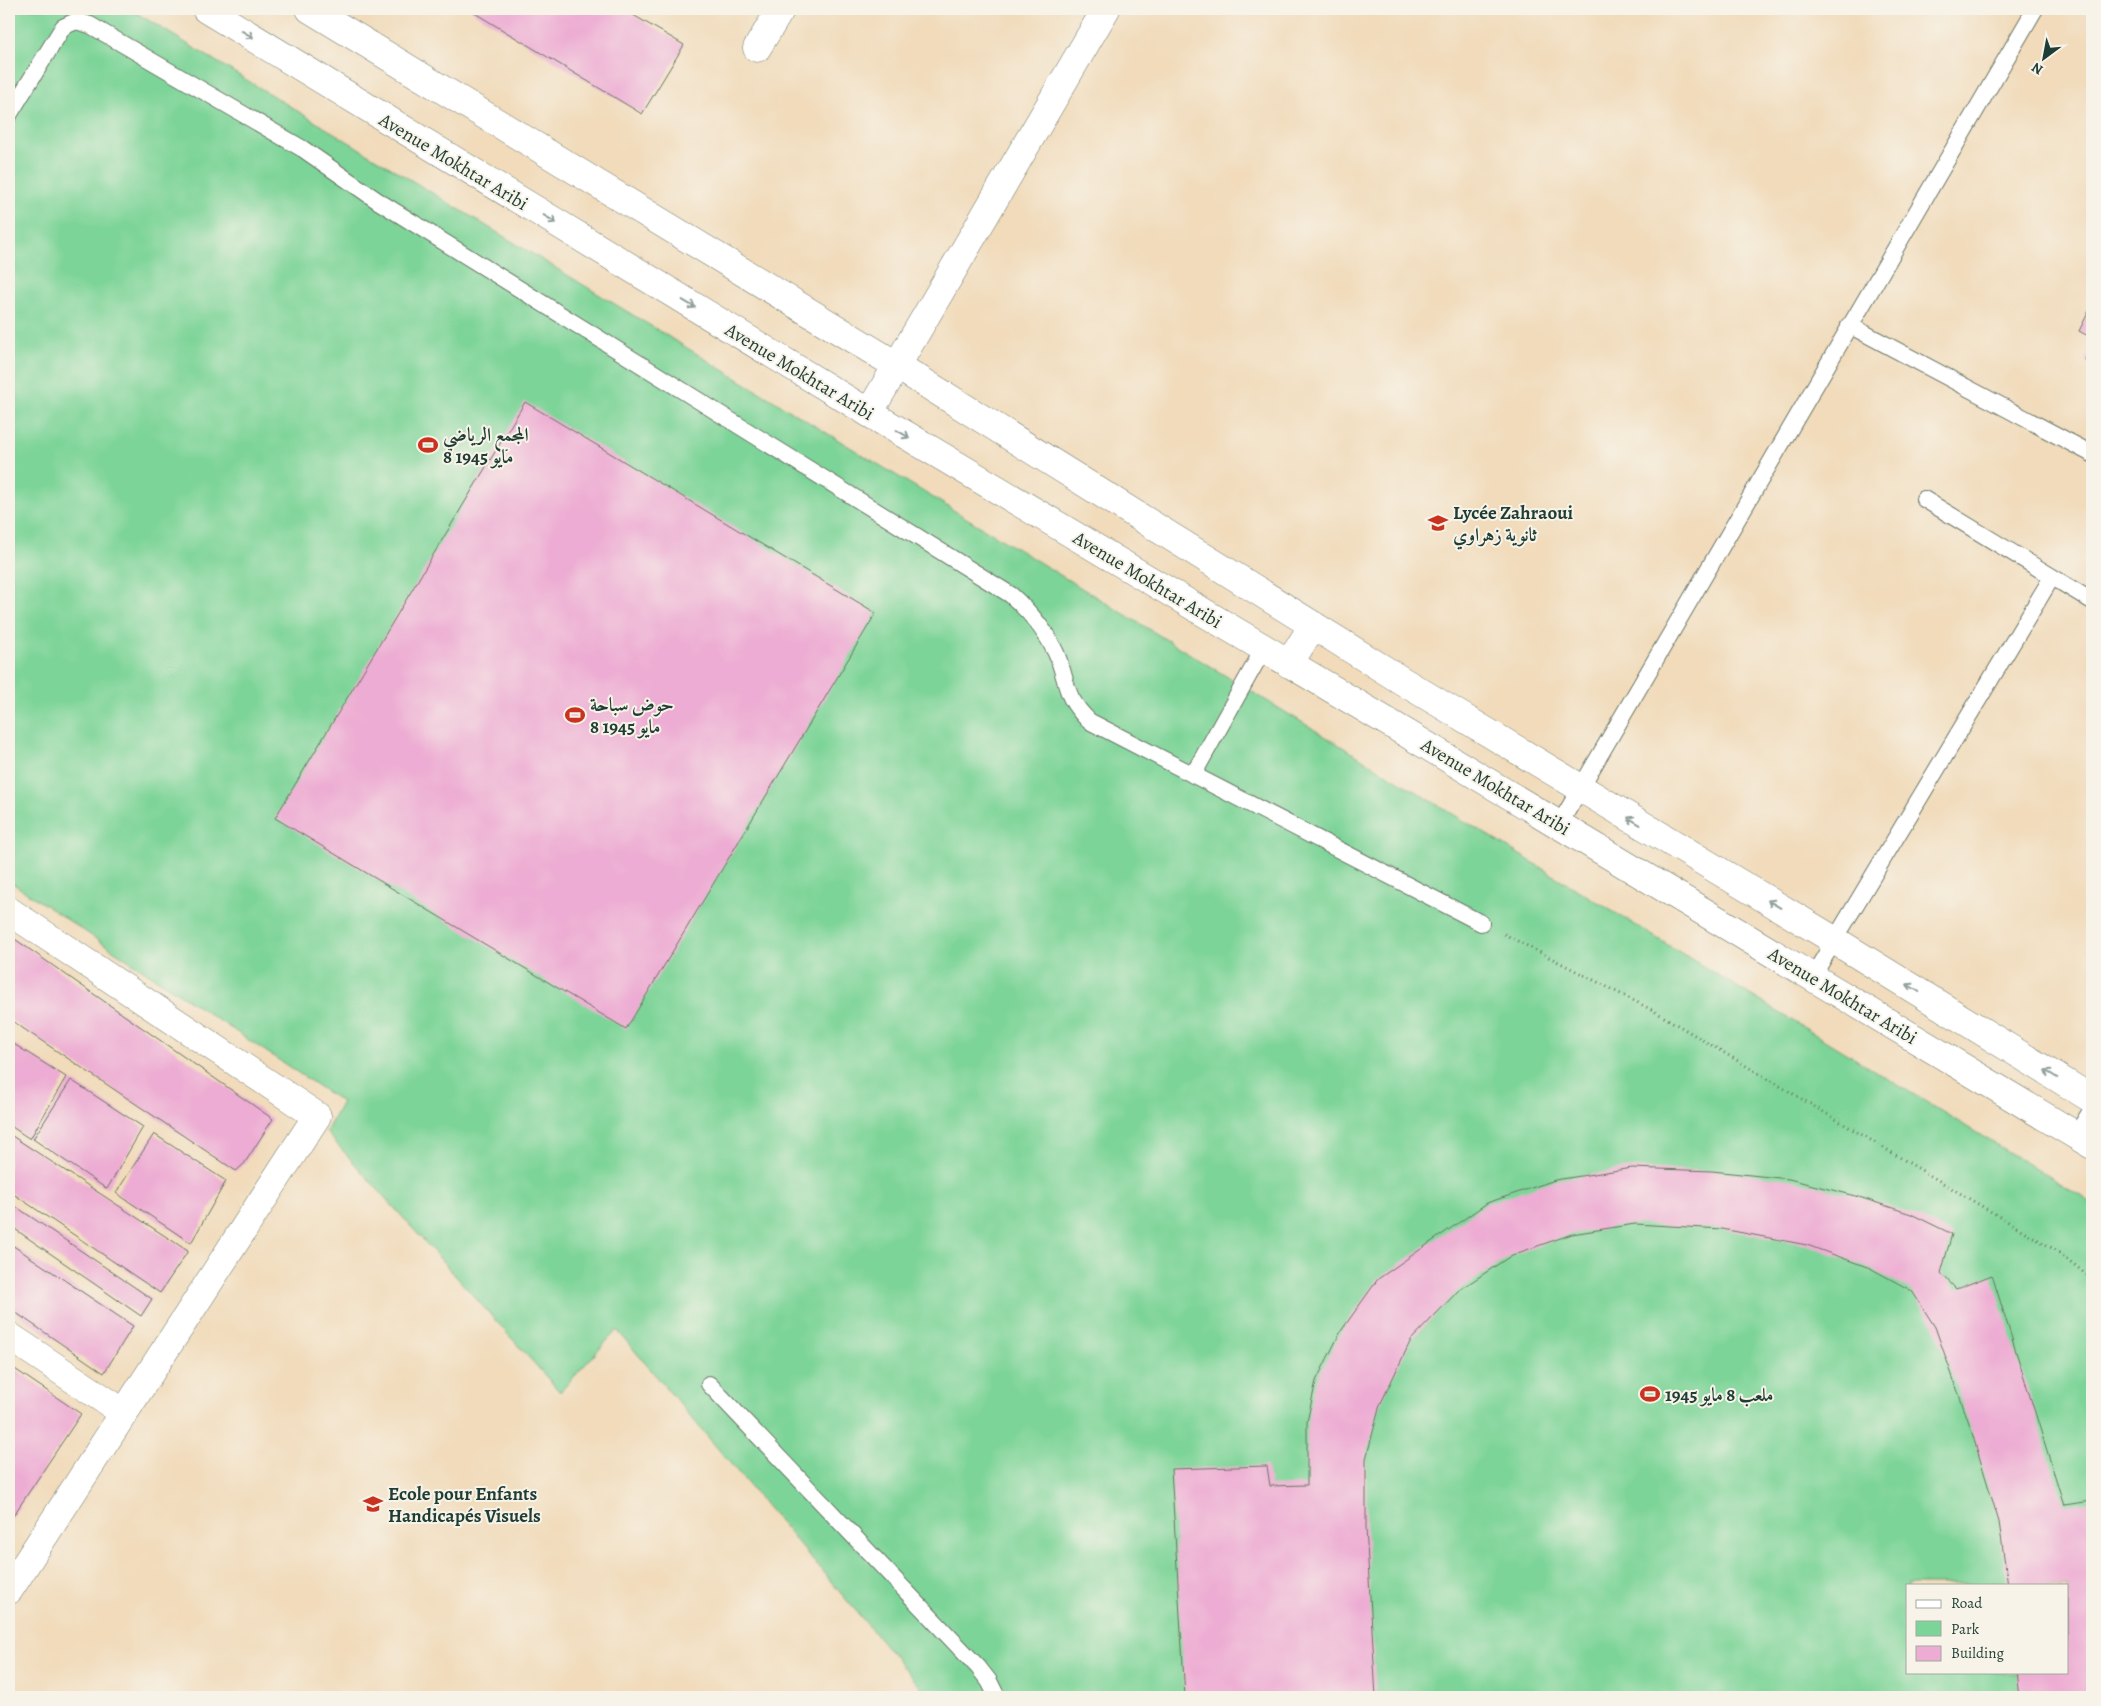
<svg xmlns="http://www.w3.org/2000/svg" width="2101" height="1706" font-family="Alegreya,Amiri,serif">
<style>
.green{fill:#7dd498;stroke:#4e8866;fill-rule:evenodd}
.building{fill:#edacd3}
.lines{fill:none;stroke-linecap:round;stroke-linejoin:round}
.lane-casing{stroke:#687463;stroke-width:18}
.street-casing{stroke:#687463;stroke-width:29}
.secondary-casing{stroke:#687463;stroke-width:29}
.path{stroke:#687463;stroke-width:3;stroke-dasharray:1 4;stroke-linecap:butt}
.lane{stroke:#fff;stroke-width:16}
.street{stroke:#fff;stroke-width:28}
.secondary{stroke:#fff;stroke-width:28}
.oneway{stroke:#8f9e9a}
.labels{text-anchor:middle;stroke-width:4;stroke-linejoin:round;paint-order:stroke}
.street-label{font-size:19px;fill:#1f3d34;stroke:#f7f3e8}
.poi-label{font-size:19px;font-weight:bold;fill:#1f3d34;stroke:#f7f3e8;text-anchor:start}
</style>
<rect width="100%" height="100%" fill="#f7f3e8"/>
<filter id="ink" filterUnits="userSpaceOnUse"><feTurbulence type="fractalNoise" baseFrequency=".02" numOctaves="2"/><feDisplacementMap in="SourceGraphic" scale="10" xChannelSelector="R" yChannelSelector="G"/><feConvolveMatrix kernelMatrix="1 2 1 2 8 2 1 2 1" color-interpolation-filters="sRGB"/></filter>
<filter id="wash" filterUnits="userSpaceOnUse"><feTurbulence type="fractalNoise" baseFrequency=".0096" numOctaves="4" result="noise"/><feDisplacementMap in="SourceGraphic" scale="20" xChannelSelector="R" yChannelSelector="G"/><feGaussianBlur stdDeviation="1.12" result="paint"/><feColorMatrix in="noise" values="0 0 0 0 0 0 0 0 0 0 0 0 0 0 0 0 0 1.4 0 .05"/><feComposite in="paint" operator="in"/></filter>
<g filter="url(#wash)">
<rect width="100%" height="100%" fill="#f1dbbb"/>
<path class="green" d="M9 9H130L2092 1203V1697H929L617 1330 560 1392 326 1132 342 1102 9 881ZM1907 1585H2067V1672H1907Z"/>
<g id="blocks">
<path class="building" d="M475 9H623L684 45 642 114 473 12Z
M2092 305V338L2079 331Z
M2092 345V364L2085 360Z
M525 402 876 613 626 1029 275 818Z
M9 935 273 1119 244 1164 236 1171 9 1019Z
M9 1041 66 1077 30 1139 9 1125Z
M71 1080 143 1127 107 1189 33 1139Z
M9 1134 188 1251 160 1293 9 1191Z
M154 1134 226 1181 191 1243 116 1193Z
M1632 1168 1712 1171 1789 1179 1856 1196 1911 1214 1952 1234 1941 1273 1956 1289 1992 1275 2064 1505 2092 1501V1697H2020L2017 1672H2067V1585H2008L1999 1522 1969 1423 1935 1327 1912 1291 1870 1268 1807 1245 1722 1229 1635 1224 1572 1234 1512 1255 1458 1291 1411 1340 1380 1405 1366 1459V1528L1376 1697H1185L1171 1469 1267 1466 1270 1486 1307 1485V1422L1316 1381 1341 1331 1378 1279 1487 1203 1555 1180Z
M9 1202 152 1299 141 1316 9 1225Z
M9 1243 133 1326 104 1373 9 1308Z
M9 1365 81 1414 9 1522Z"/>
</g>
</g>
<g filter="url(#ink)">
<use href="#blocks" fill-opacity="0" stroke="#687463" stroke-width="1"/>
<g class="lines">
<defs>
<path id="lane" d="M9 115 63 27 76 21 90 25 303 149 378 201 1011 595C1030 612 1045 629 1056 653 1069 683 1062 694 1089 721L1481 923
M1849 325 2092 454
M1924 499 2092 601
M1193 775 1264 648
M1559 825 2035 9
M1813 976 2052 577
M2076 1135 2092 1109
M709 1384 978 1667 989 1681 997 1697"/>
<path id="street" d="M757 48 781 9
M869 413 1106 9
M9 911 317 1116 9 1590
M9 1336 124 1413"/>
<path id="secondary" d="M206 9 869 413 1381 718 2092 1145
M310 9 896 365 1404 682 1834 940 2092 1099
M1289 664 1313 625"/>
</defs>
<use href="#lane" class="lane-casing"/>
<use href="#street" class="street-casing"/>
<use href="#secondary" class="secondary-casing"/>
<path class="path" d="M1504 934 1654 1011 2057 1251 2092 1279"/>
<use href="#lane" class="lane"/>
<use href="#street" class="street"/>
<use href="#secondary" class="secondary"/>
</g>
<defs><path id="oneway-shaft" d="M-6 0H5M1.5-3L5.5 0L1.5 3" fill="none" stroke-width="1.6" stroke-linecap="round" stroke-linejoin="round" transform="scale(1.25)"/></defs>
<g class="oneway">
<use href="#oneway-shaft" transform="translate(247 34) rotate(31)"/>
<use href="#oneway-shaft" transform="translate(550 219) rotate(31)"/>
<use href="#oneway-shaft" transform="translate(689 304) rotate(31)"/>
<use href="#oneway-shaft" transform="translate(903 434) rotate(31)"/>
<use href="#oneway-shaft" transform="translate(1634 821) rotate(-149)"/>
<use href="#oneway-shaft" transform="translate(1774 904) rotate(-149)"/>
<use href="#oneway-shaft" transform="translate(1913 988) rotate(-148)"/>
<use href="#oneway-shaft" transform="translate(2051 1074) rotate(-148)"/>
</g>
</g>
<defs>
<symbol id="stadium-bare" viewBox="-9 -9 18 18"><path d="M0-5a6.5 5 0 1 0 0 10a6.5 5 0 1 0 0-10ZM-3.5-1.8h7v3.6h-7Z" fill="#c8321e" stroke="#f7f3e8" stroke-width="2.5" paint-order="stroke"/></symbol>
<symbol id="school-bare" viewBox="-9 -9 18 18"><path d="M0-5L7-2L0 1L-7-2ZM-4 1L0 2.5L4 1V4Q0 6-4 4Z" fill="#c8321e" stroke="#f7f3e8" stroke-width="2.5" paint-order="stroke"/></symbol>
</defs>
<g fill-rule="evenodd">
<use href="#stadium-bare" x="414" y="431" width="28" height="28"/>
<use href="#school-bare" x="1424" y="509" width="28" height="28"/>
<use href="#stadium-bare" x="561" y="701" width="28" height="28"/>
<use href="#stadium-bare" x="1636" y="1380" width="28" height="28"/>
<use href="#school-bare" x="359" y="1490" width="28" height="28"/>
</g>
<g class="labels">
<g class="street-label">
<text transform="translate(454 161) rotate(31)" y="7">Avenue Mokhtar Aribi</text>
<text transform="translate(800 371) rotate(31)" y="7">Avenue Mokhtar Aribi</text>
<text transform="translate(1148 579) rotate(31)" y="7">Avenue Mokhtar Aribi</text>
<text transform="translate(1496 786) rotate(31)" y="7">Avenue Mokhtar Aribi</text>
<text transform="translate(1843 995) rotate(31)" y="7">Avenue Mokhtar Aribi</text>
</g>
<g class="poi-label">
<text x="443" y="441">المجمع الرياضي<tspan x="443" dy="22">8 مايو 1945</tspan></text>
<text x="1453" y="519">Lycée Zahraoui<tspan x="1453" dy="22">ثانوية زهراوي</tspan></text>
<text x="590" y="711">حوض سباحة<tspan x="590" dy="22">8 مايو 1945</tspan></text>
<text x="1665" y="1401">ملعب 8 مايو 1945</text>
<text x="388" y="1500">Ecole pour Enfants<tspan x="388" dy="22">Handicapés Visuels</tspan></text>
</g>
</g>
<rect width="2101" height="1706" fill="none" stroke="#f7f3e8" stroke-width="30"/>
<rect x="1906" y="1584" width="162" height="90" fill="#f7f3e8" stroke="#a1aaa0"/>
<rect x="1916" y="1600" width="25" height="8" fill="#ffffff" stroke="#a1aaa0"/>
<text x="1951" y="1608" font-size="15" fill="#1f3d34">Road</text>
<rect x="1916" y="1621" width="25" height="15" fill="#7dd498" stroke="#a1aaa0"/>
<text x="1951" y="1634" font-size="15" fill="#1f3d34">Park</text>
<rect x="1916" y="1646" width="25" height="15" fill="#edacd3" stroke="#a1aaa0"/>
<text x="1951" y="1658" font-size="15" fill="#1f3d34">Building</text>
<g transform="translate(2044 58) rotate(212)" stroke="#f7f3e8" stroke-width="4" paint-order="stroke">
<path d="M0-4L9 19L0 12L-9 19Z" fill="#1f3d34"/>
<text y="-8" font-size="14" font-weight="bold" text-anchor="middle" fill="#1f3d34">N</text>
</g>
</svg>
